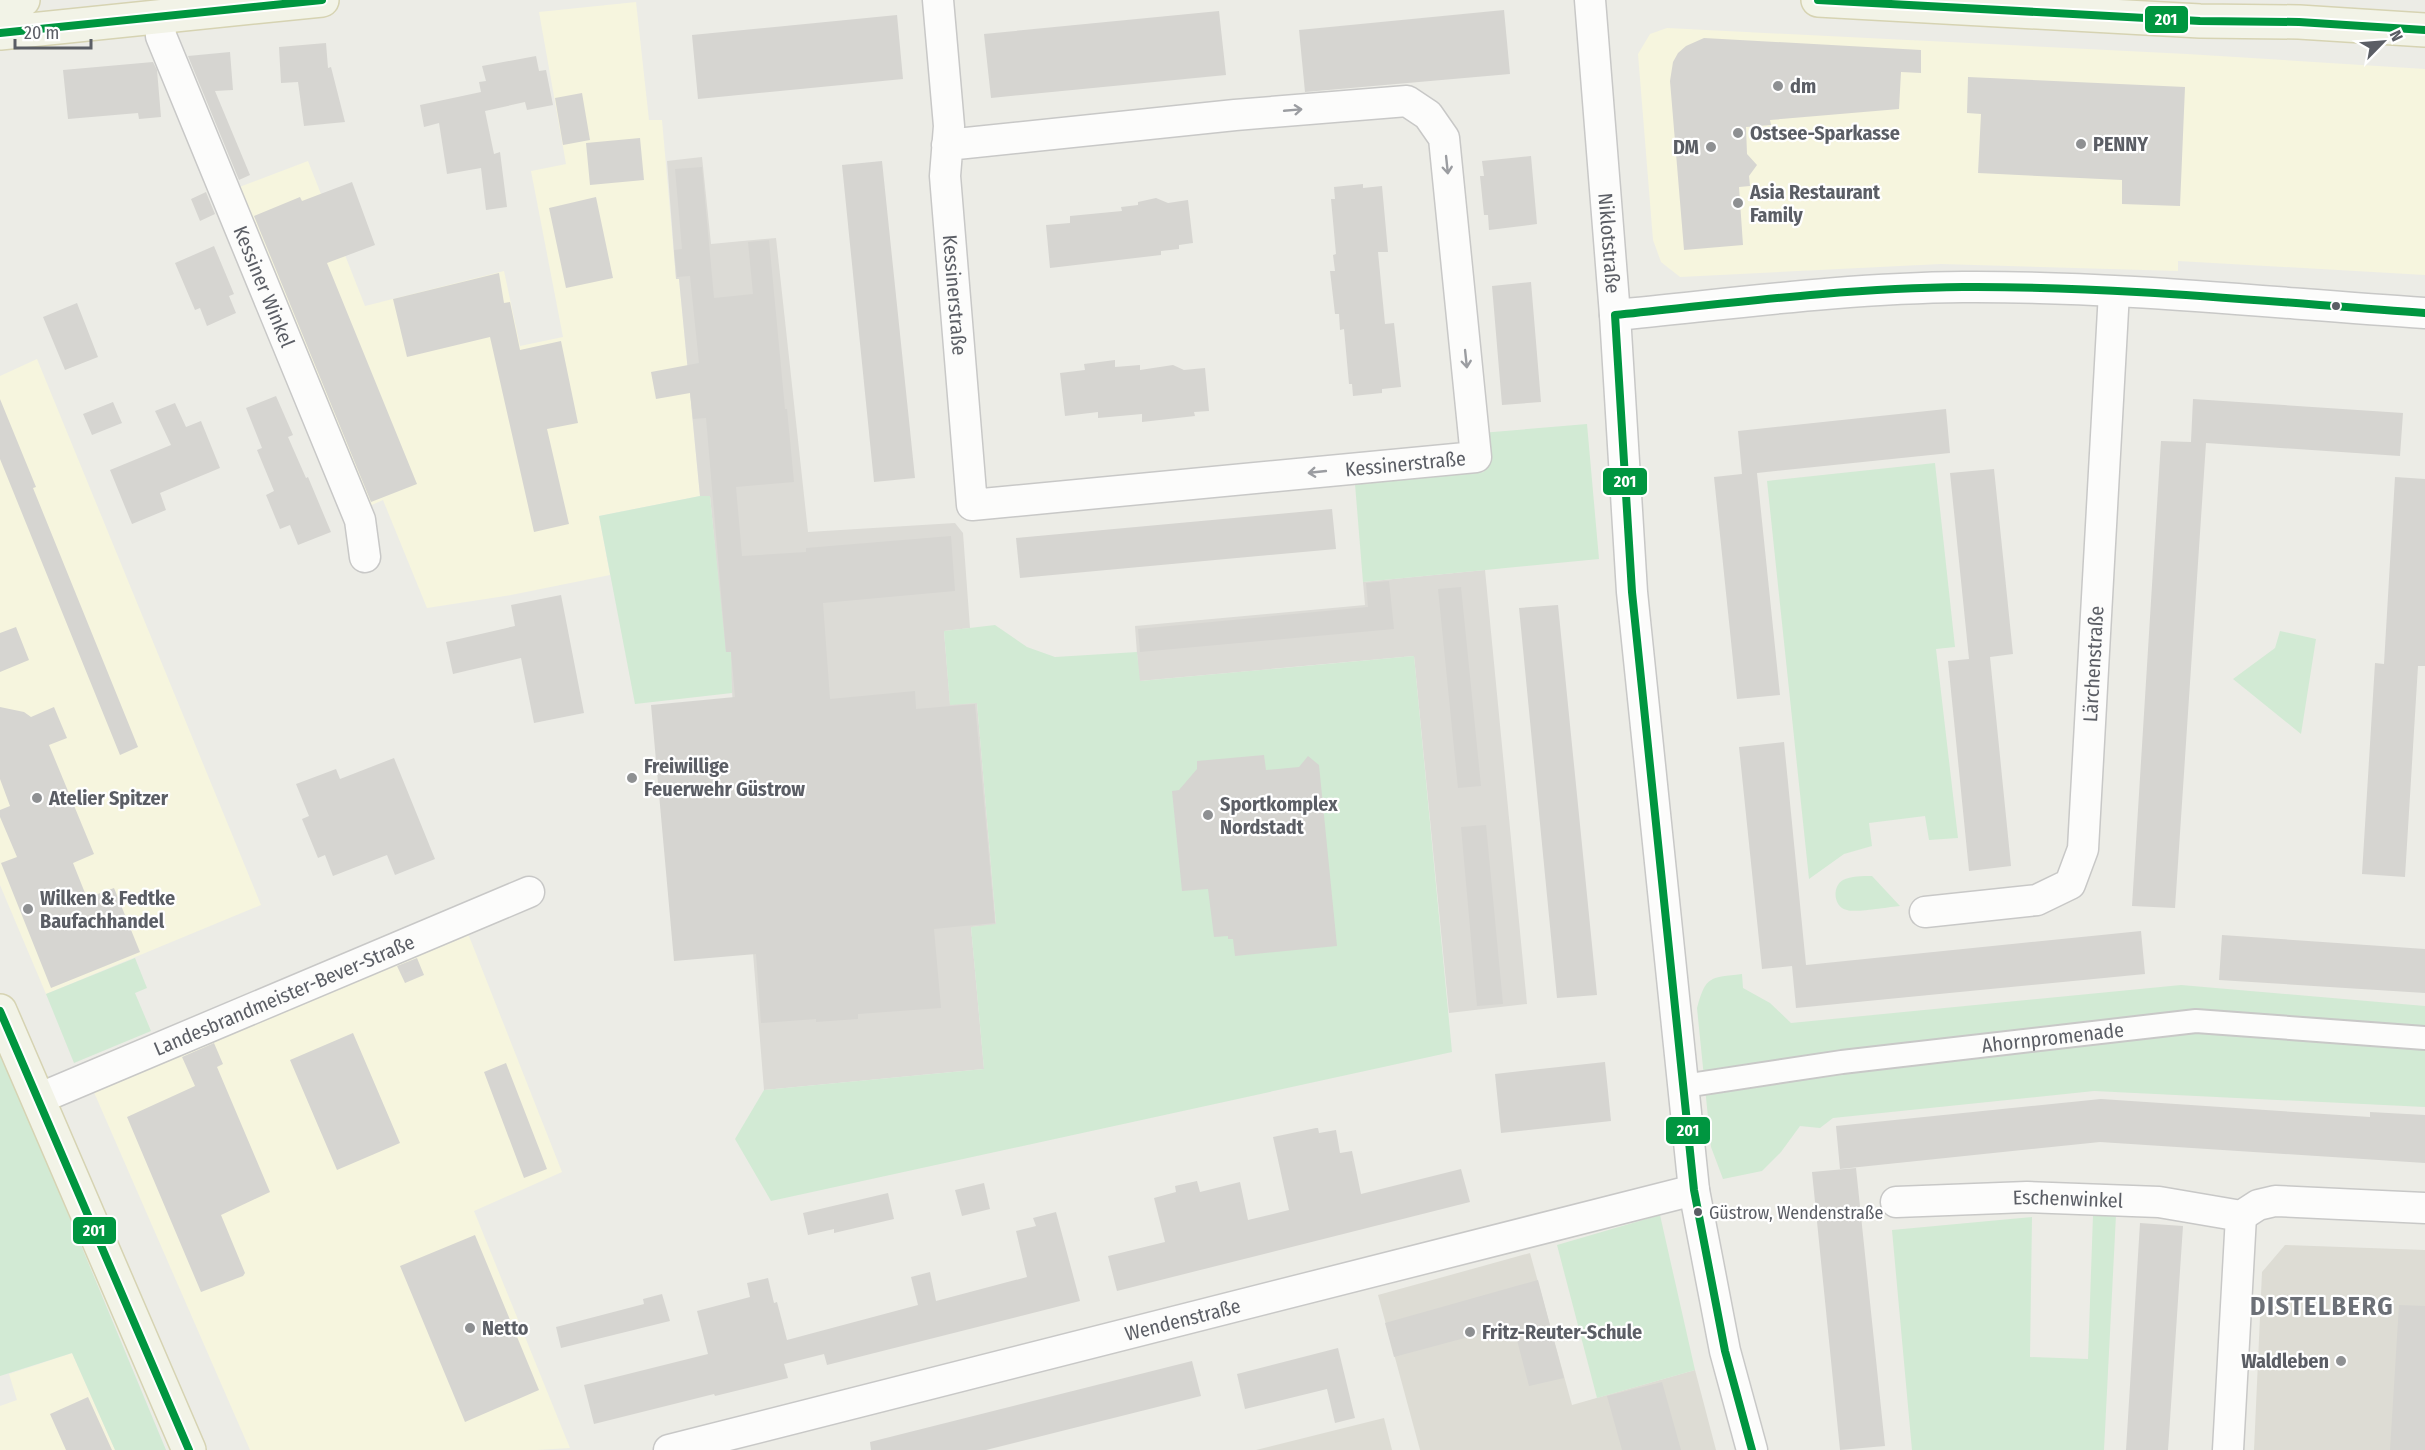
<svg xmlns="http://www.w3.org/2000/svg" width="2425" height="1450" font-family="'Fira Sans Condensed',sans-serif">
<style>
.commercial{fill:#f6f5de}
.industrial{fill:#dcdbd6}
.education{fill:#dddcd4}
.green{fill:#d2ead4}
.building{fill:#d6d5d1}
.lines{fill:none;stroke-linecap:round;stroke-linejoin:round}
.pedestrian-casing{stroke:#c8c8c7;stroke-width:26}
.minor-casing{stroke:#c8c8c7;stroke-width:33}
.primary-casing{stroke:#d6d3b2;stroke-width:36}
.pedestrian{stroke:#fcfcfb;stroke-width:22}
.minor{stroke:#fcfcfb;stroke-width:30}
.primary{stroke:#f2f3e7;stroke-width:33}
.bus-1-casing{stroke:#fff;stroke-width:12}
.bus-1{stroke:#009640;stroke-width:8}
.oneway{stroke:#9b9da1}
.poi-dot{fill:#8e9092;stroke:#fff;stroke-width:2}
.bus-dot{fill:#5b5e65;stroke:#fff;stroke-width:2}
.labels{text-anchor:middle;stroke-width:4.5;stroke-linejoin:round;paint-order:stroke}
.bus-label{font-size:18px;fill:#5b5e65;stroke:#fff;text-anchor:start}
.poi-label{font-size:20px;font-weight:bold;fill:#5b5e65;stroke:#fff;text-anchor:start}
.street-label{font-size:20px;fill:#5b5e65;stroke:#fff}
.district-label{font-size:26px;font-weight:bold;letter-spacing:1.5px;fill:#6c7077;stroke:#fff}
.line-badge{stroke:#fff;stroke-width:2}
.badge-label{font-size:16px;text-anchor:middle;font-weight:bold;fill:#fff}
</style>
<rect width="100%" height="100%" fill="#ecece6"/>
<path class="commercial" d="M636 2 649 120H662L676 278 679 279 700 496 599 516 610 575 511 595 427 608 383 500 365 508 234 189 308 161 365 306 504 271 520 346 563 337 531 171 566 164 539 12Z
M1667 28 2187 54 2425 69V275L2178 261V271L1941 264 1680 277 1661 262 1653 240 1638 54 1650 34Z
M37 359 261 905 46 994 0 885V376Z
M467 931 562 1172 474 1211 570 1448 537 1450H250L93 1090Z
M72 1353 115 1450H0V1406L17 1400 9 1374Z"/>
<path class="industrial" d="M702 157 711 244 776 238 808 532 955 523 963 533 970 628 944 631 950 704 977 703 996 925 971 927 984 1069 764 1090 729 654 725 653 710 496H700L679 279H676L667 161Z
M1485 570 1527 1004 1449 1013 1414 656 1139 681 1135 626 1365 605 1363 582Z"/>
<path class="education" d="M2285 1245 2425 1250V1450H2254L2262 1272Z
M1530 1253 1572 1405 1695 1370 1716 1450H1420L1378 1295Z
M1384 1418 1392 1450H1256Z"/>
<path class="green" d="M1587 424 1599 559 1363 582 1355 484 1484 472 1481 433Z
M1935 463 1955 647 1936 649 1958 838 1929 840 1925 816 1869 823 1872 846 1844 854 1809 879 1767 481Z
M700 496H710L726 652H731L732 693 635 704 599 516Z
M995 625 1027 647 1055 657 1137 652 1140 681 1414 656 1452 1052 771 1201 735 1139 764 1090 984 1069 971 927 996 924 977 703 950 705 944 631Z
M2280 631 2316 639 2301 734 2233 679 2275 648Z
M1872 876 1900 906C1888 907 1856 913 1847 910 1833 907 1832 886 1843 880 1851 876 1862 876 1872 876Z
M135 958 147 988 135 993 151 1031 74 1063 46 994Z
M1742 974 1743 988 1770 1003 1791 1023 2181 985 2425 1006V1107L2094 1091 1833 1118 1820 1128 1800 1126 1781 1152 1762 1171 1723 1179 1711 1147 1697 1008C1706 975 1710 978 1742 974Z
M0 1050 166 1450H115L72 1353 0 1376Z
M1660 1215 1695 1370 1597 1398 1557 1245Z
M2093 1215H2116L2104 1450H1912L1892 1230 2032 1217 2030 1357 2088 1359Z"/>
<path class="building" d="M1504 10 1510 74 1305 92 1299 30Z
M1219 11 1226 75 991 98 984 34Z
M897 15 903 79 698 99 692 35Z
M1704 38 1921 50V73L1901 72 1899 109 1770 120 1771 125 1746 127 1747 154 1757 165 1749 176 1750 186 1739 187 1743 245 1684 250 1670 81 1673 62 1678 53 1686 46Z
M326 43 328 68 331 67 345 122 304 126 298 82 281 83 279 47Z
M230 52 233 90 215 91 250 175 239 180 188 56Z
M536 56 539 71 546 70 553 105 527 110 525 102 485 111 494 154 500 152 507 207 486 210 481 168 447 174 439 123 424 127 420 105 481 92 479 82 486 81 482 66Z
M153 62 157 70 161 117 139 119 138 113 68 119 63 70Z
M1968 77 2185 87 2180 206 2122 204V180L1978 173 1981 114 1967 113Z
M582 93 590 140 563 145 555 98Z
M640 138 644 180 590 185 586 143Z
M1531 156 1537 224 1489 230 1488 215H1484L1480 176H1484L1482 161Z
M882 161 915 478 874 482 842 165Z
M702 167 714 298 753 294 748 242 769 240 785 409H787L794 482 736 487 742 556 806 552V548L951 536 955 591 823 603 830 699 915 691 916 709 975 704 995 923 934 929 941 1008 858 1014V1019L816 1022V1019L761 1023 756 954 674 961 651 705 735 697 731 652H726L706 418 693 419 690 393 656 399 651 372 699 363 690 276 677 277 674 250 682 249 675 169Z
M352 182 375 245 327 263 417 484 371 502 254 216 300 197 302 201Z
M1363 184V188L1382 186 1388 252H1378L1385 324 1394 323 1401 387 1382 389V393L1353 396 1352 384H1349L1344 329 1340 330 1339 314H1335L1330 271H1335L1333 255 1336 254 1331 199H1335L1334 187Z
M206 192 215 214 200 221 191 199Z
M596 197 613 278 566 288 549 208Z
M1156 198 1168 203 1188 200 1193 243 1179 245V249L1161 251V255L1050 268 1046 225 1070 223V216L1122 211 1121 207 1138 205V202Z
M214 246 234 294 229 296 236 313 207 326 200 308 195 310 175 263Z
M499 273 504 303 510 302 520 350 561 341 578 423 547 429 569 524 534 532 490 337 407 357 393 299Z
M1531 282 1541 402 1502 405 1492 286Z
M77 303 98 357 65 370 43 317Z
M1115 360V367L1140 365V370L1173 365 1184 370 1205 368 1209 411 1194 412 1195 416 1142 422V414L1098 418V412L1065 416 1060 373 1085 370 1084 364Z
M276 396 293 435 288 437 306 478 308 477 331 532 298 545 290 525 280 529 266 495 274 491 257 450 262 448 246 408Z
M0 399 36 487 33 488 138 747 120 755 0 459Z
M2193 399 2403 413 2400 456 2206 443 2175 908 2132 906 2161 441 2191 442Z
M113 402 122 423 92 435 83 414Z
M175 403 186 427 201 421 220 468 160 493 166 510 132 524 110 470 171 445 155 411Z
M1946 409 1950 453 1757 473 1780 695 1737 699 1714 477 1742 474 1738 431Z
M1994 469 2013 654 1990 657 2011 866 1969 871 1948 661 1969 659 1950 473Z
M2395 477 2425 479V666H2418L2405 877 2362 874 2375 663 2384 664Z
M1332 509 1336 549 1020 578 1016 538Z
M1389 581 1394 629 1140 652 1138 629 1368 607 1366 583Z
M1461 587 1481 786 1458 788 1438 589Z
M561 595 584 713 534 723 521 658 453 674 446 642 515 626 511 605Z
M1558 605 1597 995 1557 998 1519 608Z
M16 627 29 660 0 672V633Z
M0 707 24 712 31 717 54 707 67 738 49 745 94 854 73 863 87 898 114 888 140 952 51 988 1 863 17 857 0 817V810L10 806 0 779Z
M1784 742 1806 965 2141 931 2145 974 1796 1008 1792 966 1762 969 1739 747Z
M1264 755 1266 770 1299 767 1308 756 1319 765 1337 946 1235 956 1233 939H1228V936L1214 937 1208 889 1182 891 1172 791 1179 790 1197 769V761Z
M394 758 435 859 395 875 387 855 333 876 325 855 318 858 302 819 309 816 296 784 336 769 340 779Z
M1486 825 1503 1004 1477 1006 1461 827Z
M2222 935 2425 949V993L2219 980Z
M417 958 424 975 405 983 397 966Z
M353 1033 400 1143 337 1170 290 1060Z
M214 1043 223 1064 217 1067 270 1192 221 1215 245 1273 243 1276 201 1292 127 1117 195 1086 182 1057Z
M1605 1062 1611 1121 1501 1133 1495 1074Z
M506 1063 547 1169 524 1178 484 1072Z
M2101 1099 2370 1117V1112L2425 1115V1163L2100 1142 1840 1169 1836 1126Z
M1316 1128H1318L1319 1133 1336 1130 1340 1153 1352 1151 1361 1194 1461 1169 1470 1202 1117 1291 1108 1256 1165 1242 1154 1198 1176 1192 1175 1186 1197 1181 1200 1192 1240 1182 1248 1220 1289 1210 1273 1137Z
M1856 1168 1885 1446 1840 1450 1812 1172Z
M984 1183 990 1209 962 1216 955 1190Z
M888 1193 894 1219 834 1233V1229L808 1235 803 1213Z
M1056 1212 1080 1301 827 1365 824 1354 784 1364 788 1378 715 1396 714 1394 594 1424 584 1385 708 1354 697 1311 750 1297 747 1283 768 1278 774 1303 777 1302 787 1340 918 1305 911 1277 930 1272 936 1301 1027 1277 1016 1231 1036 1226 1033 1218Z
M2140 1223 2183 1226 2168 1450H2126Z
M475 1235 539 1390 465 1422 400 1266Z
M1538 1280 1564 1378 1529 1386 1513 1325 1394 1357 1385 1323Z
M662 1294 670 1321 561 1348 556 1327 644 1304 643 1299Z
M2399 1305 2425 1306V1450H2390Z
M1338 1348 1355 1418 1335 1423 1327 1389 1245 1409 1237 1374Z
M1192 1361 1201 1396 986 1450H871L870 1442Z
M1662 1382 1681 1450H1622L1607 1396Z
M88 1397 112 1450H66L50 1414Z"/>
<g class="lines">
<defs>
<g id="pedestrian">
<path id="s1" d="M1684 1086 1842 1062 2196 1021 2425 1038"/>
</g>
<g id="minor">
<path id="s2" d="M938 0 949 126 945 176 972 505 1476 457 1444 138 1428 115 1407 101 1235 115 947 145"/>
<path id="s3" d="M1590 0 1615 315 1632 592 1694 1190 1725 1351 1752 1450"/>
<path id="s4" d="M160 17 161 36 360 520 365 557"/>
<path d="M1615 315C1730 304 1846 288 1963 287 2117 286 2271 303 2425 313"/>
<path id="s5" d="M1925 912 2037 900 2070 884 2083 849 2114 292"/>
<path id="s6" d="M38 1099 529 892"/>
<path id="s7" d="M1896 1202 2027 1197 2159 1202 2241 1216 2258 1205 2275 1201 2425 1208"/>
<path id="s8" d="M669 1450 1694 1190"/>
<path d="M2228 1450 2241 1216"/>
</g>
<path id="primary" d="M1818 0 2200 21 2299 22 2425 30
M0 3 23 0
M0 33 322 0
M0 1011 189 1450"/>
</defs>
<use href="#pedestrian" class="pedestrian-casing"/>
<use href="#minor" class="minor-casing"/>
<use href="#primary" class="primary-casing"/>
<use href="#pedestrian" class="pedestrian"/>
<use href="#minor" class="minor"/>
<use href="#primary" class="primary"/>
<defs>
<path id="bus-1" d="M1818 0 2200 21 2299 22 2425 30
M0 33 322 0
M0 1011 189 1450
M1752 1450 1725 1351 1694 1190 1632 592 1615 315C1731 303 1847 288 1963 287 2117 286 2271 302 2425 313"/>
</defs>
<use href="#bus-1" class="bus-1-casing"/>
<use href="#bus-1" class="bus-1"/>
</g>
<defs><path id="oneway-shaft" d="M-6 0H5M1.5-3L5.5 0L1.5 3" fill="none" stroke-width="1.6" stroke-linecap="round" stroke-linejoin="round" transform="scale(1.5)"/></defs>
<g class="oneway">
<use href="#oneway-shaft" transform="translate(1293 110) rotate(-5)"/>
<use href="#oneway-shaft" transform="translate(1447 165) rotate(84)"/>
<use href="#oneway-shaft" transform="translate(1466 359) rotate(84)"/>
<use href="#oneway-shaft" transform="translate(1317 472) rotate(174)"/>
</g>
<g class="poi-dot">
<circle cx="1778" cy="86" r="6"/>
<circle cx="1738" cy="133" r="6"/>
<circle cx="2081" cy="144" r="6"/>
<circle cx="1711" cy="147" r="6"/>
<circle cx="1738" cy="203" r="6"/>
<circle cx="632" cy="778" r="6"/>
<circle cx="37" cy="798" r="6"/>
<circle cx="1208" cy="815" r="6"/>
<circle cx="28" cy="909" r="6"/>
<circle cx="470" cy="1328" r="6"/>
<circle cx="1470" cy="1332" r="6"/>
<circle cx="2341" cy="1361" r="6"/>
</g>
<g class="bus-dot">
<circle cx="2336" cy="306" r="5"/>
<circle cx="1698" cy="1212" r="5"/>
</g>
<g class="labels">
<g class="bus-label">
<text x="1709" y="1219">Güstrow, Wendenstraße</text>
</g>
<g class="poi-label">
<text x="1790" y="93">dm</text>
<text x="1750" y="140">Ostsee-Sparkasse</text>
<text x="2093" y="151">PENNY</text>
<text x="1699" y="154" text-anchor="end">DM</text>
<text x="1750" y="199">Asia Restaurant<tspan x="1750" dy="23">Family</tspan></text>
<text x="644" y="773">Freiwillige<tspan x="644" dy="23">Feuerwehr Güstrow</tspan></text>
<text x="49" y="805">Atelier Spitzer</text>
<text x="1220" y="811">Sportkomplex<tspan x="1220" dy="23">Nordstadt</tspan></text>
<text x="40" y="905">Wilken &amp; Fedtke<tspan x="40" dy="23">Baufachhandel</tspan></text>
<text x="482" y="1335">Netto</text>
<text x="1482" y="1339">Fritz-Reuter-Schule</text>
<text x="2329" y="1368" text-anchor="end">Waldleben</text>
</g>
<g class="street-label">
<text dy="7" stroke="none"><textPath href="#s3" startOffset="244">Niklotstraße</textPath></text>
<text dy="7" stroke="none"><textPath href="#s4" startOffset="290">Kessiner Winkel</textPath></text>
<text dy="7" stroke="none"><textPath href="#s2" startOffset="296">Kessinerstraße</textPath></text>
<text dy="7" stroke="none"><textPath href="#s2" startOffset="942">Kessinerstraße</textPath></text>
<text dy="7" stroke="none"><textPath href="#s5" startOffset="372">Lärchenstraße</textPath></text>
<text dy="7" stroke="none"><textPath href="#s6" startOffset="267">Landesbrandmeister-Bever-Straße</textPath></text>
<text dy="7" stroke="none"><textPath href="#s1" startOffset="372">Ahornpromenade</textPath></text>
<text dy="7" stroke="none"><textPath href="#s7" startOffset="172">Eschenwinkel</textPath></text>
<text dy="7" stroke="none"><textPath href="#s8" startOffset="530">Wendenstraße</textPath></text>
</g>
<g class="district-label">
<text x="2322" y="1315">DISTELBERG</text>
</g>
</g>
<g class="line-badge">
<rect x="2144" y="5" width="45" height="29" rx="6" fill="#009640"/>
<rect x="1602" y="467" width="46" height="29" rx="6" fill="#009640"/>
<rect x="1665" y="1116" width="46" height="29" rx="6" fill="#009640"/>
<rect x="72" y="1216" width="45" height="29" rx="6" fill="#009640"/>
</g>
<g class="badge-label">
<text x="2166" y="25">201</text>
<text x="1625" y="487">201</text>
<text x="1688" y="1136">201</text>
<text x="94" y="1236">201</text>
</g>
<g transform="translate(2383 42) rotate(65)" stroke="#ffffff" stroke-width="4.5" paint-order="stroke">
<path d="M0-4.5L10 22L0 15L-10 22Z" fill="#5b5e65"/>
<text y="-9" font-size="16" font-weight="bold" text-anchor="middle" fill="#5b5e65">N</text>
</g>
<path d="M15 39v9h76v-9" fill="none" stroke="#5b5e65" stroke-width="3"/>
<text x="24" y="39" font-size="18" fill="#5b5e65" stroke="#ffffff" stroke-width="4.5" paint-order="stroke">20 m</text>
</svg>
